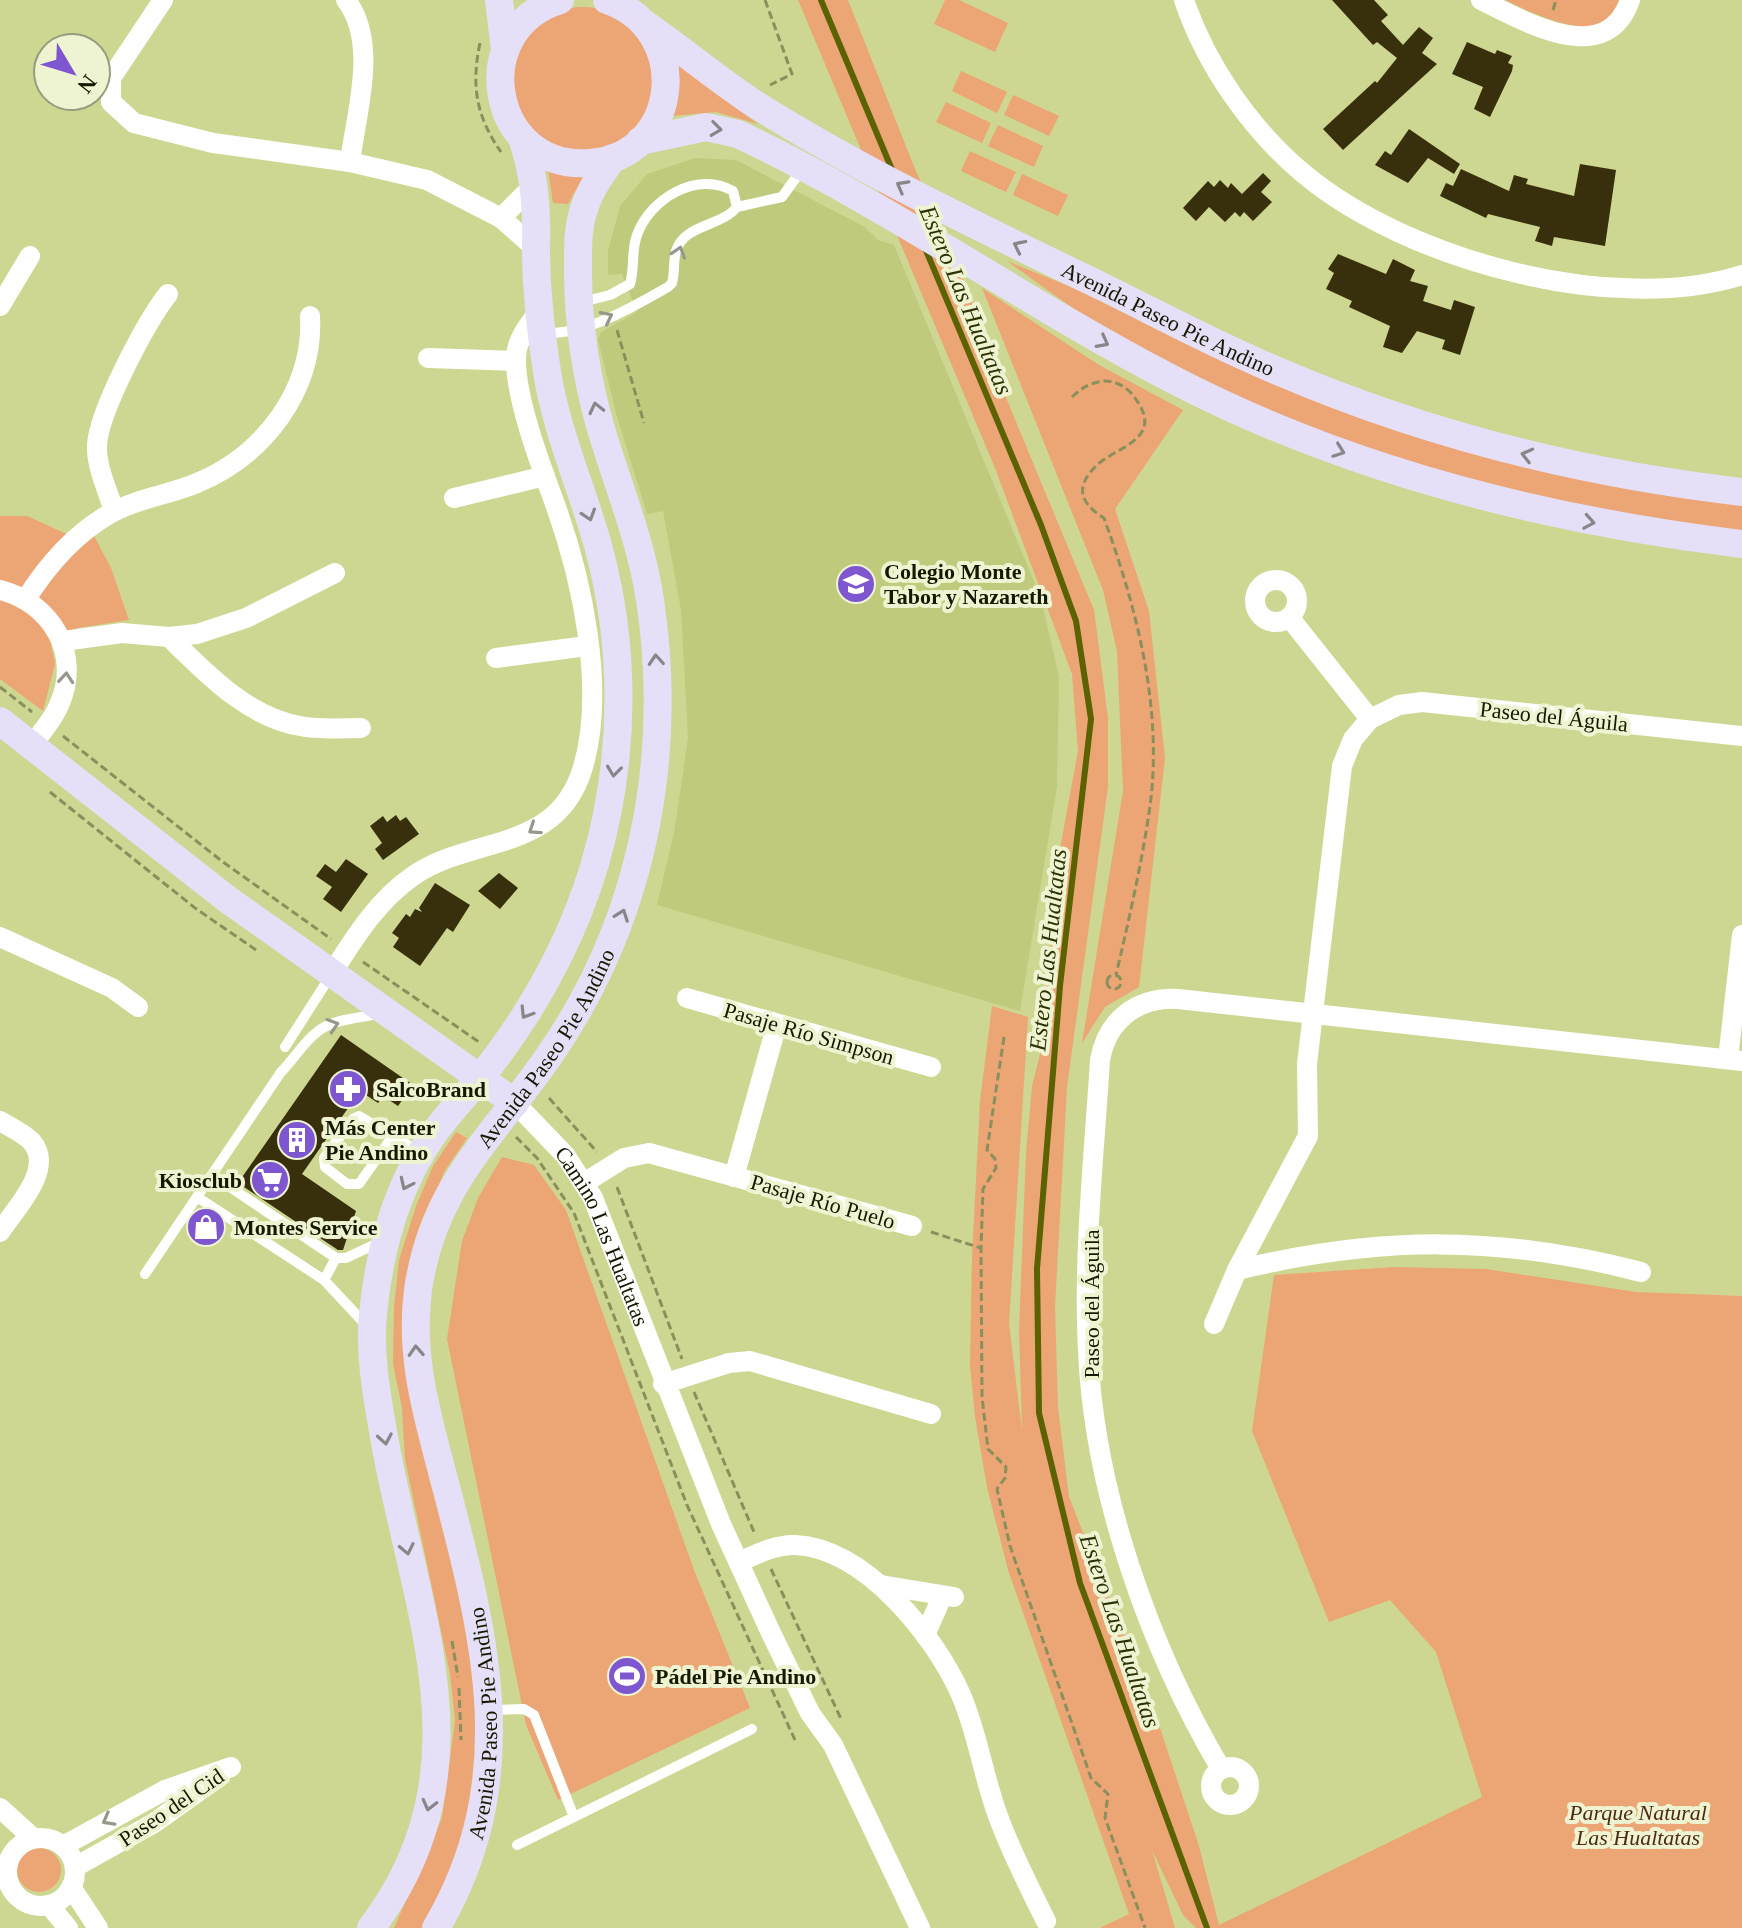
<svg xmlns="http://www.w3.org/2000/svg" width="1742" height="1928" font-family="Georgia,serif">
<style>
.built{fill:#c0ca7d}
.green{fill:#eca574}
.lines{fill:none;stroke-linecap:round;stroke-linejoin:round}
.stream{stroke:#5b6201;stroke-width:6}
.building{fill:#382f0c}
.path{stroke:#89905b;stroke-width:3;stroke-dasharray:8 4;stroke-linecap:butt}
.lane{stroke:#fff;stroke-width:10}
.street{stroke:#fff;stroke-width:20}
.secondary{stroke:#e5dff7;stroke-width:28}
.oneway{stroke:#888688}
.oneway2{stroke:#96988c}
.labels{text-anchor:middle;stroke-width:8;stroke-linejoin:round;paint-order:stroke}
.street-label{font-size:22px;fill:#161900;stroke:#eef4d2}
.poi-label{font-size:22px;font-weight:bold;fill:#161900;stroke:#eef4d2;text-anchor:start}
.park-label{font-size:22px;font-style:italic;fill:#4d2b11;stroke:#eef4d2}
.water-label{font-size:24px;font-style:italic;fill:#2d3104;stroke:#eef4d2}
</style>
<rect width="100%" height="100%" fill="#cdd791"/>
<path class="built" d="M695 158 736 160 865 227 878 240 894 245 1041 598 1059 677 1057 787 1020 1011 657 905 674 833 688 738 681 610 663 511 647 514 617 417 598 340 601 332 637 312 622 274 608 275V251L620 206 647 174Z"/>
<path class="green" d="M798 0H848L915 169 966 285 1000 383 1094 610 1108 718V787L1067 1087 1055 1307 1058 1407 1069 1497 1160 1728 1199 1846 1219 1925 1482 1797 1436 1652 1390 1600 1329 1622 1252 1431 1274 1275 1394 1267 1486 1269 1636 1292 1742 1296V1928H1196L1183 1915 1152 1850 1175 1928H1100L1129 1914 1008 1570 987 1487 975 1417 970 1366 972 1257 980 1101 992 1006 1028 1017 1009 1323 1022 1431 1019 1330 1026 1153 1032 1086 1041 1050 1059 854 1078 751 1072 674 995 468Z
M945 0H959L1008 23 995 52 934 24Z
M1505 0H1619C1612 53 1532 13 1505 0Z
M510 80a73 73 0 1 1 146 0a73 73 0 1 1-146 0Z
M676 64 758 124 716 112 671 116Z
M961 71 1007 92 997 113 952 91Z
M1013 95 1059 116 1049 136 1004 115Z
M946 102 991 123 982 143 936 122Z
M998 125 1043 146 1034 167 988 146Z
M970 151 1016 172 1006 192 961 171Z
M548 170 585 174 568 204 553 203Z
M1022 174 1068 195 1058 216 1013 195Z
M1007 261 1133 312 1277 381 1742 503V534L1579 510 1406 464 1269 413 1113 337Z
M982 288 1099 365 1183 410 1115 509 1149 611 1165 758 1139 987 1105 1007 1082 1043 1123 791 1117 651 1103 590Z
M0 516H27L84 542 93 534 111 568 129 620 77 628 51 645 55 664 43 711 0 679Z
M456 1132 467 1138 444 1172 412 1255 443 1501 484 1709 465 1846 426 1928H394L442 1818 455 1721 450 1674 405 1459 402 1408 393 1364 394 1308 399 1260 416 1206 433 1166Z
M502 1157 534 1165 566 1210 694 1570 750 1708 558 1800 526 1725 447 1339 462 1241 478 1198Z
M17 1870a22 22 0 1 1 44 0a22 22 0 1 1-44 0Z"/>
<g class="lines">
<path class="stream" d="M821 0 893 172
M925 248 1041 525 1076 621 1091 719 1060 986 1037 1269 1039 1413 1080 1583 1207 1928"/>
</g>
<path class="building" d="M1332 0H1374L1388 15 1381 21 1403 45 1419 27 1433 38 1422 53 1437 64 1343 150 1323 129 1375 81 1377 83 1397 58 1377 42 1373 45Z
M1467 42 1495 54 1497 50 1512 56 1508 63 1513 65 1512 71 1490 117 1474 109 1483 87 1452 74Z
M1409 129 1460 164 1454 174 1428 158 1408 183 1375 165 1385 151 1391 155Z
M1580 164 1616 170 1605 246 1554 237 1552 246 1535 241 1540 227 1488 214 1486 218 1440 196 1446 183 1453 186 1461 169 1509 191 1514 175 1528 179 1526 184 1574 196Z
M1263 173 1271 181 1261 192 1272 202 1253 221 1244 212 1240 217 1235 212 1225 222 1209 207 1196 221 1183 208 1208 181 1214 187 1220 180 1228 188 1231 183 1242 194Z
M1338 254 1386 274 1393 259 1415 270 1410 281 1428 286 1423 301 1451 310 1454 300 1475 307 1460 355 1442 349 1445 340 1417 331 1402 353 1383 347 1390 326 1349 307 1352 301 1326 289 1334 273 1328 269Z
M396 815 400 821 406 817 419 834 383 860 375 849 382 843 370 826 383 816 387 822Z
M346 859 368 874 341 912 323 899 332 887 316 876 325 864 336 872Z
M499 873 518 888 500 909 478 891Z
M435 883 470 905 453 932 447 928 420 966 393 947 399 938 392 933 406 914 410 917 415 909 422 912 419 908Z
M341 1035 413 1085 398 1106 383 1096 378 1103 360 1091 302 1174 356 1211 343 1250H338L238 1183Z"/>
<g class="lines">
<path class="path" d="M765 0 792 74 770 85
M1553 10 1556 0
M480 43C471 86 476 116 501 152
M617 330 644 423
M1072 397C1083 387 1088 384 1103 381 1113 380 1125 386 1131 393 1169 438 1119 445 1097 465 1074 487 1080 503 1104 518 1137 609 1163 709 1150 806 1142 863 1129 919 1116 975
M0 687 32 712
M63 736 223 862 331 939
M50 792 195 908 256 950
M363 962 479 1042
M1107 982a7 7 0 1 1 14 0a7 7 0 1 1-14 0Z
M1004 1037 987 1150 995 1159 996 1168 983 1189 981 1248 982 1397 988 1449 1006 1467 1005 1478 997 1489 1010 1546 1091 1778 1108 1794 1105 1818 1145 1928
M549 1098 597 1152
M516 1137 537 1158 574 1213 687 1505 795 1740
M617 1187 682 1359
M931 1232 981 1248
M694 1392 754 1532
M771 1569 842 1721
M452 1641 458 1677
M459 1688 461 1740"/>
<path class="lane" d="M737 207 782 197 803 168
M544 333C586 335 633 307 668 287L672 283C675 273 673 261 676 251 684 224 721 227 737 207L733 191C697 170 650 199 637 235 631 251 635 268 630 284L610 295 582 302
M285 1047 331 975
M392 1137 359 1184H347L325 1167 324 1158 353 1119 359 1116 420 1152
M212 1175 336 1258H346L380 1242
M197 1197 324 1280 366 1325
M145 1274 281 1072C293 1060 304 1042 316 1033 331 1019 359 1018 378 1014
M324 1280 336 1258
M491 1710 524 1709 534 1715 574 1817 517 1845
M574 1817 752 1729"/>
<g class="street">
<path d="M163 0 111 78V102L134 123 213 143 350 162 427 180 501 218 536 249"/>
<path d="M346 0C379 43 356 113 350 162"/>
<path d="M1184 0C1206 65 1251 130 1304 174 1407 260 1613 316 1742 275"/>
<path d="M1481 0C1524 21 1606 70 1630 0"/>
<path d="M501 218 535 184"/>
<path d="M0 306 30 256"/>
<path d="M428 358 516 361"/>
<path d="M454 498 545 476"/>
<path d="M114 511C108 491 96 467 97 445 99 411 146 322 168 294"/>
<circle cx="1276" cy="601" r="21"/>
<path d="M0 590C52 603 82 655 59 705 53 720 41 733 31 746"/>
<path d="M26 599C48 564 74 534 111 513 138 498 169 495 197 483 264 455 314 390 310 316"/>
<path d="M1289 617 1370 719"/>
<path d="M169 637C206 673 247 717 300 726 320 730 341 728 361 728"/>
<path d="M63 641 122 633 169 637 197 634 246 618 335 573"/>
<path d="M496 658 587 646"/>
<path d="M0 937 112 988 138 1007"/>
<path d="M332 973C355 937 377 901 413 876 472 835 558 854 583 767 606 689 582 579 555 504 541 466 515 398 516 358 516 340 529 324 540 310"/>
<path d="M687 998 931 1067"/>
<path d="M1728 1059 1742 935"/>
<path id="s1" d="M515 1103 565 1155 593 1198 721 1524 771 1633 810 1713 833 1745 920 1928"/>
<path d="M0 1121C10 1127 24 1133 32 1142 55 1169 15 1209 0 1232"/>
<path d="M734 1177 777 1024"/>
<path d="M584 1183 624 1158 649 1153 912 1226"/>
<path d="M1237 1270C1379 1236 1499 1235 1641 1272"/>
<path d="M1214 1324 1237 1270 1308 1136 1307 1064 1342 766 1353 739 1370 719 1399 705 1422 702 1742 736"/>
<path d="M663 1384 729 1363 750 1361 931 1414"/>
<path d="M739 1562C757 1554 776 1544 796 1545 866 1549 935 1636 961 1695 978 1734 983 1776 998 1816 1011 1852 1029 1887 1046 1921"/>
<path d="M881 1585 954 1597"/>
<path d="M925 1635 942 1597"/>
<circle cx="1230" cy="1786" r="19"/>
<path d="M1221 1769C1150 1649 1094 1492 1088 1351 1083 1255 1094 1157 1100 1060 1107 1020 1137 997 1178 999L1742 1061"/>
<path d="M0 1808 33 1838"/>
<circle cx="41" cy="1872" r="34"/>
<path d="M63 1846 165 1790 231 1767"/>
<path d="M75 1867 154 1823 220 1776"/>
<path d="M71 1887 98 1928"/>
<path d="M49 1905 68 1928"/>
</g>
<g class="secondary">
<path d="M499 0 505 50"/>
<path d="M560 0C465 29 490 170 589 163 681 157 694 30 607 0"/>
<path id="s2" d="M645 24C683 50 719 81 758 106 867 174 985 230 1101 286 1146 308 1191 332 1237 353 1397 427 1567 472 1742 492"/>
<path d="M640 141 706 127 738 134C888 205 1024 302 1170 378 1348 471 1544 520 1742 544"/>
<path d="M0 721 227 899 515 1103"/>
<path d="M371 1928C492 1768 414 1610 384 1437 377 1396 369 1355 373 1314 379 1252 395 1189 432 1136 446 1116 464 1097 480 1078 510 1041 536 1001 557 959 620 835 635 688 600 553 584 492 557 435 547 372 541 332 536 289 536 249 537 209 535 176 522 138"/>
<path id="s3" d="M436 1928C523 1780 486 1639 445 1483 428 1418 409 1358 418 1290 433 1185 493 1137 549 1056 642 922 674 759 650 600 641 540 618 486 601 429 586 377 578 325 578 271 578 250 577 227 585 206 591 188 602 173 613 158"/>
</g>
</g>
<defs><path id="oneway-chevron" d="M-2-3.5L2.5 0L-2 3.5" fill="none" stroke-width="1.6" stroke-linecap="round" stroke-linejoin="round" transform="scale(2)"/></defs>
<g class="oneway">
<use href="#oneway-chevron" transform="translate(716 129) rotate(7)"/>
<use href="#oneway-chevron" transform="translate(902 186) rotate(-151)"/>
<use href="#oneway-chevron" transform="translate(1019 246) rotate(-154)"/>
<use href="#oneway-chevron" transform="translate(1103 342) rotate(28)"/>
<use href="#oneway-chevron" transform="translate(596 408) rotate(-103)"/>
<use href="#oneway-chevron" transform="translate(1339 451) rotate(20)"/>
<use href="#oneway-chevron" transform="translate(1527 455) rotate(-166)"/>
<use href="#oneway-chevron" transform="translate(589 515) rotate(72)"/>
<use href="#oneway-chevron" transform="translate(1589 522) rotate(10)"/>
<use href="#oneway-chevron" transform="translate(656 660) rotate(-94)"/>
<use href="#oneway-chevron" transform="translate(614 771) rotate(97)"/>
<use href="#oneway-chevron" transform="translate(622 915) rotate(-70)"/>
<use href="#oneway-chevron" transform="translate(526 1013) rotate(122)"/>
<use href="#oneway-chevron" transform="translate(406 1184) rotate(115)"/>
<use href="#oneway-chevron" transform="translate(416 1351) rotate(-93)"/>
<use href="#oneway-chevron" transform="translate(385 1439) rotate(80)"/>
<use href="#oneway-chevron" transform="translate(407 1549) rotate(78)"/>
<use href="#oneway-chevron" transform="translate(429 1805) rotate(104)"/>
</g>
<g class="oneway2">
<use href="#oneway-chevron" transform="translate(679 252) rotate(-72)"/>
<use href="#oneway-chevron" transform="translate(607 317) rotate(-27)"/>
<use href="#oneway-chevron" transform="translate(66 678) rotate(-85)"/>
<use href="#oneway-chevron" transform="translate(534 829) rotate(146)"/>
<use href="#oneway-chevron" transform="translate(333 1025) rotate(-18)"/>
<use href="#oneway-chevron" transform="translate(108 1820) rotate(151)"/>
</g>
<defs>
<symbol id="school-disc" viewBox="-11 -11 22 22"><circle r="9.5" fill="#7e56d0" stroke="#eef4d2"/><path d="M0-5L7-2L0 1L-7-2ZM-4 1L0 2.5L4 1V4Q0 6-4 4Z" fill="#fff"/></symbol>
<symbol id="pharmacy-disc" viewBox="-11 -11 22 22"><circle r="9.5" fill="#7e56d0" stroke="#eef4d2"/><path d="M-2-6h4v4h4v4h-4v4h-4v-4h-4v-4h4Z" fill="#fff"/></symbol>
<symbol id="building-disc" viewBox="-11 -11 22 22"><circle r="9.5" fill="#7e56d0" stroke="#eef4d2"/><path d="M-4-6H4V6H1V3H-1V6H-4ZM-2.5-4.3h1.7v1.8h-1.7ZM.8-4.3h1.7v1.8H.8ZM-2.5-1h1.7V.8h-1.7ZM.8-1h1.7V.8H.8Z" fill="#fff"/></symbol>
<symbol id="supermarket-disc" viewBox="-11 -11 22 22"><circle r="9.5" fill="#7e56d0" stroke="#eef4d2"/><path d="M-6-5.5h2.5l.6 2H6L4.5 2H-2.5L-4.4-4H-6ZM-1.5 3.2a1.3 1.3 0 1 0 .1 0ZM3 3.2a1.3 1.3 0 1 0 .1 0Z" fill="#fff"/></symbol>
<symbol id="shop-disc" viewBox="-11 -11 22 22"><circle r="9.5" fill="#7e56d0" stroke="#eef4d2"/><path d="M-5-2.5h2.3a2.7 3.5 0 0 1 5.4 0H5L5.5 6h-11ZM-1.5-2.5h3a1.5 2.3 0 0 0-3 0Z" fill="#fff"/></symbol>
<symbol id="stadium-disc" viewBox="-11 -11 22 22"><circle r="9.5" fill="#7e56d0" stroke="#eef4d2"/><path d="M0-5a6.5 5 0 1 0 0 10a6.5 5 0 1 0 0-10ZM-3.5-1.8h7v3.6h-7Z" fill="#fff"/></symbol>
</defs>
<g fill-rule="evenodd">
<use href="#school-disc" x="834" y="562" width="44" height="44"/>
<use href="#pharmacy-disc" x="326" y="1067" width="44" height="44"/>
<use href="#building-disc" x="275" y="1118" width="44" height="44"/>
<use href="#supermarket-disc" x="248" y="1158" width="44" height="44"/>
<use href="#shop-disc" x="184" y="1205" width="44" height="44"/>
<use href="#stadium-disc" x="605" y="1654" width="44" height="44"/>
</g>
<g class="labels">
<g class="street-label">
<text dy="8" stroke="none"><textPath href="#s2" startOffset="602">Avenida Paseo Pie Andino</textPath></text>
<text transform="translate(1554 716) rotate(6)" y="8">Paseo del Águila</text>
<text transform="translate(809 1033) rotate(16)" y="8">Pasaje Río Simpson</text>
<text dy="8" stroke="none"><textPath href="#s3" startOffset="932">Avenida Paseo Pie Andino</textPath></text>
<text transform="translate(823 1201) rotate(16)" y="8">Pasaje Río Puelo</text>
<text dy="8" stroke="none"><textPath href="#s1" startOffset="162">Camino Las Hualtatas</textPath></text>
<text transform="translate(1091 1304) rotate(-90)" y="8">Paseo del Águila</text>
<text dy="8" stroke="none"><textPath href="#s3" startOffset="214">Avenida Paseo Pie Andino</textPath></text>
<text transform="translate(171 1807) rotate(-34)" y="8">Paseo del Cid</text>
</g>
<g class="poi-label">
<text x="884" y="579">Colegio Monte<tspan x="884" dy="25">Tabor y Nazareth</tspan></text>
<text x="376" y="1097">SalcoBrand</text>
<text x="325" y="1135">Más Center<tspan x="325" dy="25">Pie Andino</tspan></text>
<text x="242" y="1188" text-anchor="end">Kiosclub</text>
<text x="234" y="1235">Montes Service</text>
<text x="655" y="1684">Pádel Pie Andino</text>
</g>
<g class="park-label">
<text x="1638" y="1820">Parque Natural<tspan x="1638" dy="25">Las Hualtatas</tspan></text>
</g>
<g class="water-label">
<text transform="translate(966 300) rotate(67)" y="8">Estero Las Hualtatas</text>
<text transform="translate(1048 950) rotate(-84)" y="8">Estero Las Hualtatas</text>
<text transform="translate(1120 1631) rotate(71)" y="8">Estero Las Hualtatas</text>
</g>
</g>
<g transform="translate(72 72) rotate(128)"><circle r="38" fill="#eef4d2" stroke="#989c7e" stroke-width="2"/>
<path d="M0-6L14 30L0 20L-14 30Z" fill="#7e56d0"/>
<text y="-12" font-size="22" font-weight="bold" text-anchor="middle" fill="#161900">N</text>
</g>
</svg>
